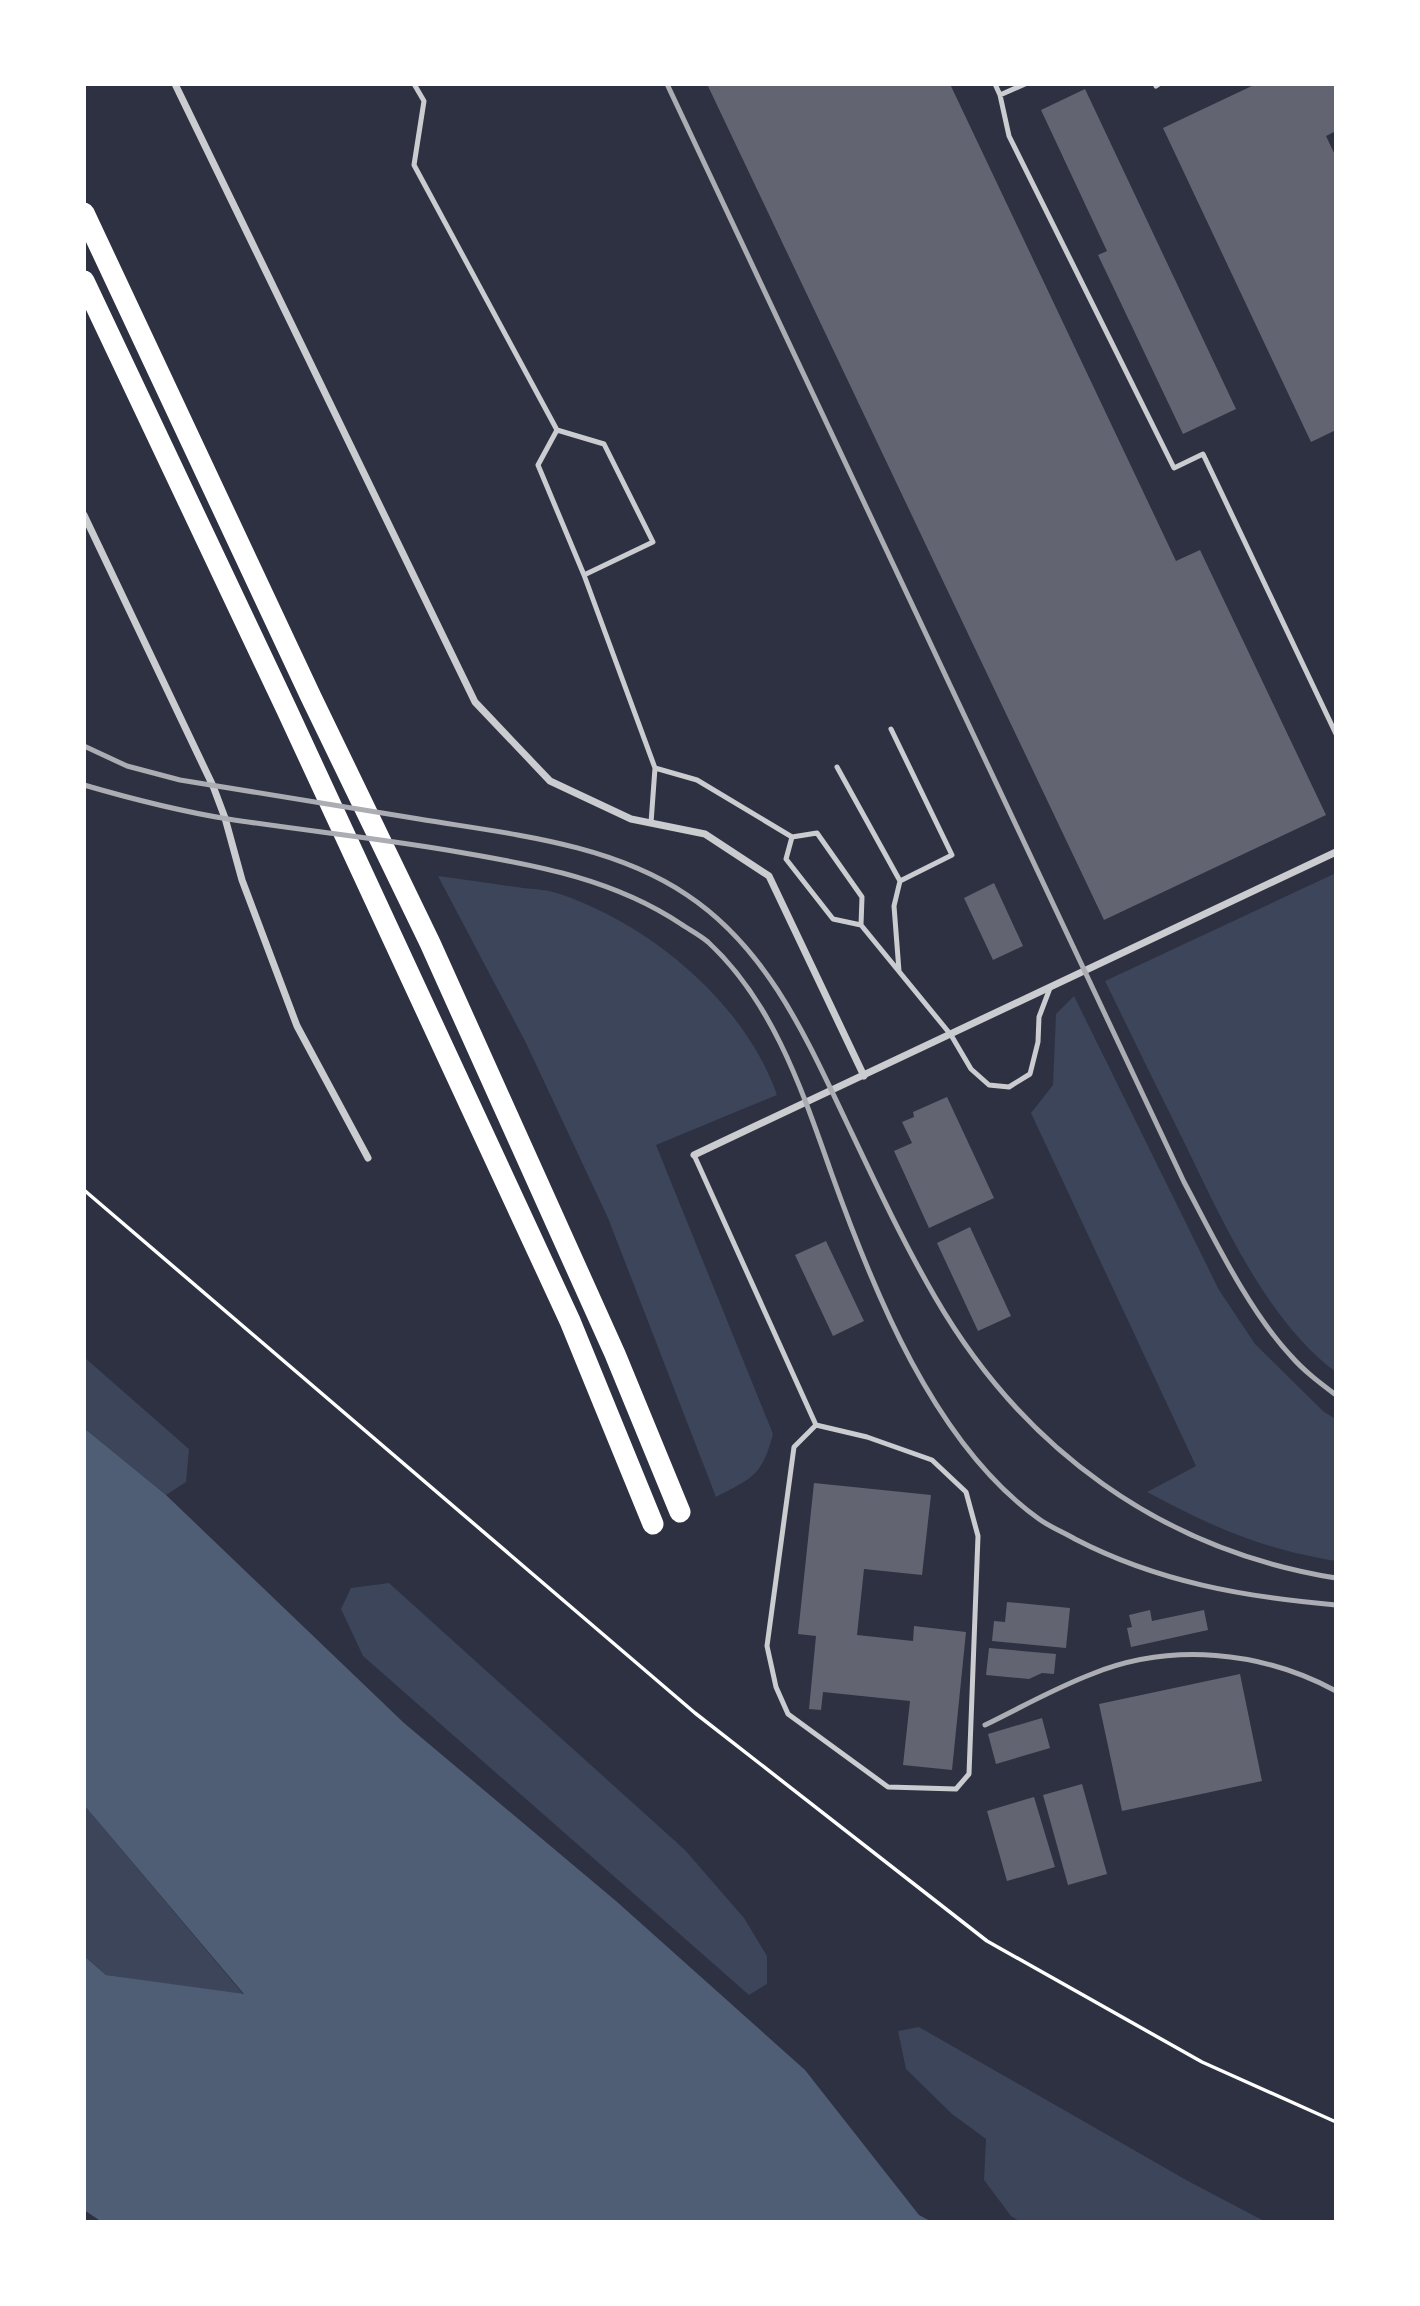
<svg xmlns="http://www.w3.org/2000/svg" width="1420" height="2306" font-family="'Space Grotesk',sans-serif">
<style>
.green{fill:#3c4559}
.water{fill:#4f5d75}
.building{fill:#626471}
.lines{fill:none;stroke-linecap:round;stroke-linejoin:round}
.path{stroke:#fff;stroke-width:3.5}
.service{stroke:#caccd0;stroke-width:5}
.minor{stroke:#caccd0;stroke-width:7}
.motorway{stroke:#fff;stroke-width:21}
.rail{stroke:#abadb3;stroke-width:5}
</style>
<rect width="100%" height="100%" fill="#2d3142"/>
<path class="green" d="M1336 873V1372C1267 1321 1222 1220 1185 1144 1158 1090 1132 1036 1105 981Z
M438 876C467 880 495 884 523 888 535 889 549 890 560 894 651 925 745 1003 777 1095L656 1145 773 1434C762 1476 752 1478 716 1497L608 1218 526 1043Z
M1074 996 1219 1290 1255 1344 1324 1412 1336 1419V1561C1261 1549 1213 1527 1147 1492L1196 1466 1031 1113 1053 1085 1056 1014Z
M84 1357 189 1449 186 1482 166 1495 84 1428Z
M389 1583 685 1850 744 1918 767 1956V1984L749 1995 363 1656 341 1609 351 1588Z
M84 1805 244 1995 106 1975 84 1956Z
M919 2027 1188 2181 1266 2222H1021L1011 2216 984 2180 986 2139 952 2114 906 2069 898 2031Z"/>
<path class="water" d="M84 1428 166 1495 404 1723 616 1901 805 2070 919 2215 932 2222H102L84 2210V1956L106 1975 244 1994 84 1805Z"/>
<path class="building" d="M707 84H950L1176 561 1200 550 1326 815 1104 920Z
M1256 84H1336V131L1326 136 1336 157V430L1311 442 1163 128Z
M1085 89 1236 409 1183 434 1098 255 1107 251 1041 110Z
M994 883 1023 946 993 960 964 898Z
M947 1097 994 1198 929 1228 894 1151 912 1143 902 1122 914 1117 913 1112Z
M970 1227 1011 1316 978 1331 937 1243Z
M826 1241 864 1321 833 1336 795 1255Z
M814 1483 931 1495 922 1575 864 1569 857 1635 913 1641 914 1626 966 1632 952 1770 903 1765 910 1701 823 1692 821 1710 809 1709 816 1636 798 1634Z
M1007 1602 1070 1608 1066 1648 992 1641 994 1621 1005 1622Z
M1150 1610 1152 1621 1204 1610 1208 1630 1131 1647 1127 1628 1132 1627 1129 1615Z
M989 1648 1056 1654 1054 1674 1042 1673 1029 1679 986 1675Z
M1240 1674 1262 1781 1122 1811 1099 1704Z
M1042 1718 1050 1748 996 1764 988 1734Z
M1082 1784 1107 1874 1068 1885 1043 1795Z
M1034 1797 1055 1867 1007 1881 987 1811Z"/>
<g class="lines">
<path class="path" d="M84 1190 695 1713 987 1941 1202 2062 1336 2122"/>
<path class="service" d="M414 84 424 101 414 165 557 430 538 465 584 575 655 768 697 780 792 837 817 833 862 897 861 925 951 1035 971 1069 989 1085 1009 1087 1030 1074 1038 1042 1039 1017 1050 988
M995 84 1000 95 1009 136 1174 468 1203 454 1336 734
M1156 86 1159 84
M1000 95 1025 84
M557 430 604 444 653 542 584 575
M891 729 952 855 900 881
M837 767 900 881 894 906 899 971
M651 823 655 768
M792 837 786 859 833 919 861 925
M694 1155 816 1425 867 1437 932 1460 966 1492 978 1536 969 1774 956 1789 888 1787 788 1714 776 1687 767 1646 794 1447 816 1425"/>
<path class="minor" d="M175 84 475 702 550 781 631 819 705 834 769 876 864 1076
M84 515 213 786 225 818 242 880 297 1026 368 1158
M694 1155 1336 852"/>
<path class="motorway" d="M84 213 311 697 430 943 615 1354 680 1512
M84 281 286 708 570 1321 653 1524"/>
<path class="rail" d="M667 84 1184 1182C1214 1238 1248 1310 1291 1356 1304 1371 1320 1383 1336 1395
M84 746 127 766 180 780C260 793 340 806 419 819 509 834 610 843 687 895 767 948 806 1037 846 1121 874 1180 902 1240 935 1297 1023 1449 1161 1550 1336 1578
M84 785C132 799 179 811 228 819 306 831 386 839 464 853 540 866 615 880 681 924 690 930 700 935 708 942 773 1002 802 1090 831 1172 873 1290 934 1444 1039 1519 1050 1527 1063 1532 1075 1539 1158 1582 1244 1597 1336 1605
M985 1725C1020 1708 1055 1688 1092 1674 1171 1642 1262 1651 1336 1691"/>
</g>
<rect width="1420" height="2306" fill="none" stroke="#ffffff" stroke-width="172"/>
</svg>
